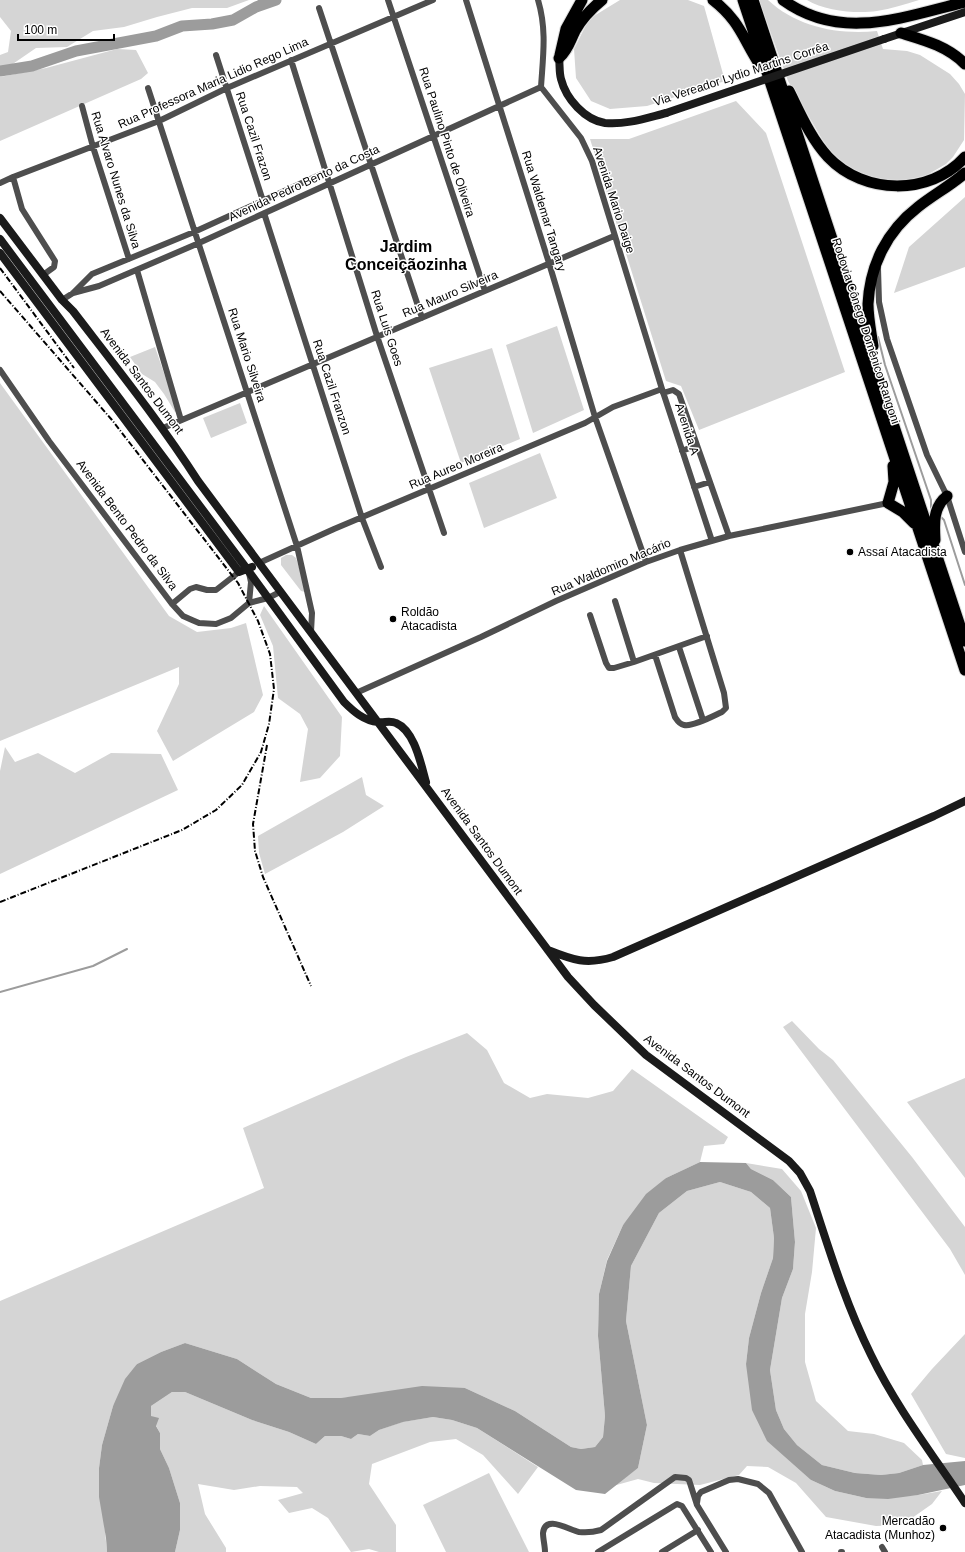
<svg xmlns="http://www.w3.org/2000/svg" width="965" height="1552" font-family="Arial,sans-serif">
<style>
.green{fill:#d5d5d5}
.water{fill:#9c9c9c}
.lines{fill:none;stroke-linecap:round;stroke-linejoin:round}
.stream{stroke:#9c9c9c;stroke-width:2}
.river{stroke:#9c9c9c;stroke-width:11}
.motorway-casing{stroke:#dbdbdb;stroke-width:13}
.minor{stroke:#4e4e4e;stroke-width:6}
.secondary{stroke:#1b1b1b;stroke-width:8}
.motorway{stroke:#000;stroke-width:11}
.rail{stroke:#000;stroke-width:2;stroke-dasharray:6 2 1 2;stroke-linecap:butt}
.secondary-bridge{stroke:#1b1b1b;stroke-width:8}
.poi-dot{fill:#000;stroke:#fff;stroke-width:1.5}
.labels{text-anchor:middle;stroke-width:3;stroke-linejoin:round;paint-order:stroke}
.street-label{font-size:12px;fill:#000;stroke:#fff}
.poi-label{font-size:12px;fill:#000;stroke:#fff;text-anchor:start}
.district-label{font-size:16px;font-weight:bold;fill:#000;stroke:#fff}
</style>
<rect width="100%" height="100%" fill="#fff"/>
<path class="green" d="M0 0H249L227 8H192L157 17 124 27 93 31 67 47 36 48 4 70 0 71V55L8 52 11 31 0 17Z
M620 0H688L704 6 725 81 647 106 610 109 591 101 576 78 574 49 589 19Z
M759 0H768C797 27 838 35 877 31L883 49 907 51 920 55 950 74 959 84 965 94 964 140 953 157 946 164 927 175 911 179 893 182 877 180 853 171 833 155 822 139 788 81Z
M807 0H919C905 4 891 9 877 11 857 14 825 11 807 0Z
M117 49 136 50 148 73 141 79 0 141V77L46 68Z
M736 101 766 133 845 372 699 430 681 386 666 381 590 139H629Z
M965 197V267L894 293 909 247Z
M557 326 584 410 533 433 506 345Z
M155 347 177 411 175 412 164 394 155 382 142 374 130 357Z
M492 348 520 439 461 463 429 368Z
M0 383 169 616 197 632 231 628 246 623 263 695 254 712 173 761 157 731 179 684V667L0 741Z
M240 403 247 423 211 438 203 418Z
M540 453 557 498 484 528 469 483Z
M286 555H292L296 558 306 589 305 592 301 591 281 565V558Z
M264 606 342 717 340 756 320 778 300 782 308 729 300 714 278 698 273 646 260 615Z
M5 747 15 762 38 753 75 773 111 753 161 754 178 790 0 874V771Z
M362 777 366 795 384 806 343 832 265 874 259 853 258 836Z
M792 1021 819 1049 833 1060 912 1157 965 1227V1275L950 1249 783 1027Z
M467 1033 487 1050 504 1083 530 1098 547 1094 588 1098 613 1091 632 1069 728 1137 724 1144 704 1146 700 1162 666 1178 623 1225 607 1260 599 1294 598 1336 605 1416 603 1437 595 1447 581 1449 571 1447 515 1411 465 1388 341 1398H311L276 1384 237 1359 185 1343 161 1352 137 1364 113 1406 102 1445 99 1468 107 1552H0V1301L264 1188 243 1128 406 1057Z
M965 1078V1178L907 1102Z
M746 1163 782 1169 801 1191 816 1228 812 1272 805 1314V1362L816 1401 848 1431 874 1434 904 1443 922 1460 923 1465 899 1473 881 1475 855 1473 822 1465 797 1445 784 1429 776 1410 770 1370 782 1298 793 1269 795 1242 791 1197 773 1180 751 1169Z
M720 1182 751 1192 770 1208 774 1238 773 1258 761 1293 749 1338 746 1364 811 1480 835 1491 866 1498 918 1495 942 1491 932 1504 902 1525 876 1526 826 1517 796 1483 768 1467 747 1466 739 1475 700 1485 654 1483 638 1479 613 1486 638 1468 647 1425 626 1321 631 1266 659 1213 687 1191Z
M965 1334V1458L946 1454 911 1394 932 1369Z
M172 1392H185L252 1420 289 1432 316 1444 325 1436H341L351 1439 358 1434 370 1436 379 1430 402 1422 433 1417 452 1420 477 1428 538 1467 518 1494 483 1455 456 1439 430 1442 372 1464 369 1484 396 1525V1552H379L369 1549 351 1552 328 1518 312 1508 289 1513 278 1500 303 1493 297 1487 260 1486 234 1490 198 1484 205 1514 226 1548V1552H175L180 1530V1503L169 1468 160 1449V1433L151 1416V1406Z
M489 1473 529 1552H446L423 1505Z"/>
<path class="water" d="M700 1162 746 1163 751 1169 773 1180 791 1197 795 1242 793 1269 782 1298 770 1370 776 1410 784 1429 797 1445 822 1465 855 1473 881 1475 899 1473 923 1465 965 1461V1485L918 1495 888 1499 866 1498 835 1491 811 1480 767 1441 752 1410 746 1364 749 1338 761 1293 773 1258 774 1238 770 1208 751 1192 720 1182 687 1191 659 1213 631 1266 626 1321 647 1425 638 1468 605 1494 576 1490 477 1428 452 1420 433 1417 403 1422 379 1430 370 1436 358 1434 351 1439 341 1436H325L316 1444 289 1432 252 1420 185 1392H172L151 1406V1416L159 1418 156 1426 160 1433V1449L169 1468 180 1503V1530L175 1552H107L106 1538 99 1497V1468L102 1445 113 1406 125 1379 137 1364 161 1352 185 1343 237 1359 276 1384 311 1398H341L422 1386 465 1388 515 1411 571 1447 581 1449 595 1447 603 1437 605 1416 598 1336 599 1294 607 1261 623 1225 646 1194 666 1178Z"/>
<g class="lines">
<path class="stream" d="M256 7 259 0
M878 337 885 365 931 500V507L932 509
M940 516 944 520 965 585
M0 992 93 966 127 949"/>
<path class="river" d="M0 71 32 66 76 51 156 36 182 26 212 24 233 20 256 7 276 0"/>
<defs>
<path id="motorway" d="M713 0C740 21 743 39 760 65
M743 0 965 670
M753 0 965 641
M783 0C841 42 903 17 965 2
M901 33C924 40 947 46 965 64
M560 55 566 29 582 0
M559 58C568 50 570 41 575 31 582 18 591 9 602 0
M789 91C800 113 811 139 828 157 864 195 930 196 965 157
M873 346C871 332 868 318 868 304 870 265 887 231 918 207 933 195 950 186 965 173
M893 466 894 482 888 503 903 512 914 523
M935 540C934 523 933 507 947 496"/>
</defs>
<use href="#motorway" class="motorway-casing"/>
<path class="minor" d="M388 0 485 291
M466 0 549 263 595 417 646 562
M538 0C547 30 543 56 541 87L581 138 592 161 662 389 712 541
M319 8 422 318
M216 55 263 201
M291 60 377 336 444 533
M148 88 297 546 312 613 311 632
M82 106 93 147 129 259
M13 177 22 209 55 261 54 267 43 275
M0 183 13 177 159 121 227 88 433 0
M264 213 362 518 381 567
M878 268 879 302 887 339 927 455 947 496 965 552
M137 270 181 420
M73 293 99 286 199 243 541 87
M62 300 73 293 92 274 194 232 326 172
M0 370 49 441 172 604 183 616 192 620 199 623 216 624 231 618 249 603 268 598 280 592
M663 393 673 390 679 394 729 536
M163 428 614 236
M682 451 697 445
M694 487 710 482
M259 563 334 529 585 423 613 407 662 389
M249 573 251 582 249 603
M615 601 634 662 707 636
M172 604 190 589 196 587 207 590H216L239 572
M590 615 606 663 609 668H614L634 662
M679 647 703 720
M655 655 675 717C677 720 679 724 684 725 693 727 713 716 722 712L726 708 724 693 680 550
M356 693 481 637 556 601 646 562 680 550 729 536 888 503
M697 1503 698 1496 701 1492 729 1480 738 1479 758 1484 769 1493 802 1552
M882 1547 885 1552
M545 1552C545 1546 543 1539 543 1533 545 1514 569 1530 579 1532 587 1533 594 1532 601 1530L675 1477 686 1478 689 1480 697 1505 726 1552
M598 1552 677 1504 682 1506 711 1552
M662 1552 698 1530
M841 1552H842"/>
<path class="secondary" d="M884 39 965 12
M559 58C560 65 559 72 561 79 566 99 585 120 605 123 626 125 646 118 666 113
M0 218 62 300 73 311C116 367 160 422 198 481L568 977 594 1005 646 1055 789 1161 800 1173 810 1191C828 1246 845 1303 871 1355 896 1407 933 1455 965 1503
M0 239 247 569 344 702C353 711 364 721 378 722 384 723 390 720 396 723 415 731 421 765 426 782
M0 253 239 572 252 567
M548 950C573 960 586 965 613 957L934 816 965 801"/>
<use href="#motorway" class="motorway"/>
<path class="rail" d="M0 268 74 368
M0 291 112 420 238 583 258 621 270 654 274 689 269 724 261 752 242 785 216 810 182 830 0 902
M267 745 253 824 255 851 263 877 311 986"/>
<path class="secondary-bridge" d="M666 113 884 39"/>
</g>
<g class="poi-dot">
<circle cx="850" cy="552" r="4"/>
<circle cx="393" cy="619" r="4"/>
<circle cx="943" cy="1528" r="4"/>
</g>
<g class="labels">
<g class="street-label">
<text transform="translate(741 74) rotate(-18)" y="4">Via Vereador Lydio Martins Corrêa</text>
<text transform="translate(213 83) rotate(-24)" y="4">Rua Professora Maria Lidio Rego Lima</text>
<text transform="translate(254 136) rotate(72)" y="4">Rua Cazil Frazon</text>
<text transform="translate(447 142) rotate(72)" y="4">Rua Paulino Pinto de Oliveira</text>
<text transform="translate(116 180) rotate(73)" y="4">Rua Alvaro Nunes da Silva</text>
<text transform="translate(304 183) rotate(-25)" y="4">Avenida Pedro Bento da Costa</text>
<text transform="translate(614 200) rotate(72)" y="4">Avenida Mario Daige</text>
<text transform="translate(544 211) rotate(73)" y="4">Rua Waldemar Tangary</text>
<text transform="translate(450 294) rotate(-23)" y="4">Rua Mauro Silveira</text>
<text transform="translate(387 328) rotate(72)" y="4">Rua Luis Goes</text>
<text transform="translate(866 331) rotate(72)" y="4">Rodovia Cônego Domênico Rangoni</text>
<text transform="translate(247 355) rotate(72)" y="4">Rua Mario Silveira</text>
<text transform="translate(142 381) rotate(53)" y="4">Avenida Santos Dumont</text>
<text transform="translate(332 387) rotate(72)" y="4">Rua Cazil Franzon</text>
<text transform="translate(687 429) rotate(72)" y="4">Avenida A</text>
<text transform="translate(456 466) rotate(-23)" y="4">Rua Aureo Moreira</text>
<text transform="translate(127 525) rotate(53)" y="4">Avenida Bento Pedro da Silva</text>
<text transform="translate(611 567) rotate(-23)" y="4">Rua Waldomiro Macário</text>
<text transform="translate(482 841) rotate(54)" y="4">Avenida Santos Dumont</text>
<text transform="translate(697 1076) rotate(37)" y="4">Avenida Santos Dumont</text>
</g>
<g class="poi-label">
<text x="858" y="556">Assaí Atacadista</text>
<text x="401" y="616">Roldão<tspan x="401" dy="14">Atacadista</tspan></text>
<text x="935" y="1525" text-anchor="end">Mercadão<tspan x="935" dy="14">Atacadista (Munhoz)</tspan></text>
</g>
<g class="district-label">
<text x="406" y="252">Jardim<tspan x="406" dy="18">Conceiçãozinha</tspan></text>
</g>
</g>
<path d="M18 34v6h96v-6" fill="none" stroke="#000000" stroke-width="2"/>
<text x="24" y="34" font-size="12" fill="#000000" stroke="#ffffff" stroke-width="3" paint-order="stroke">100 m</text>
</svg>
